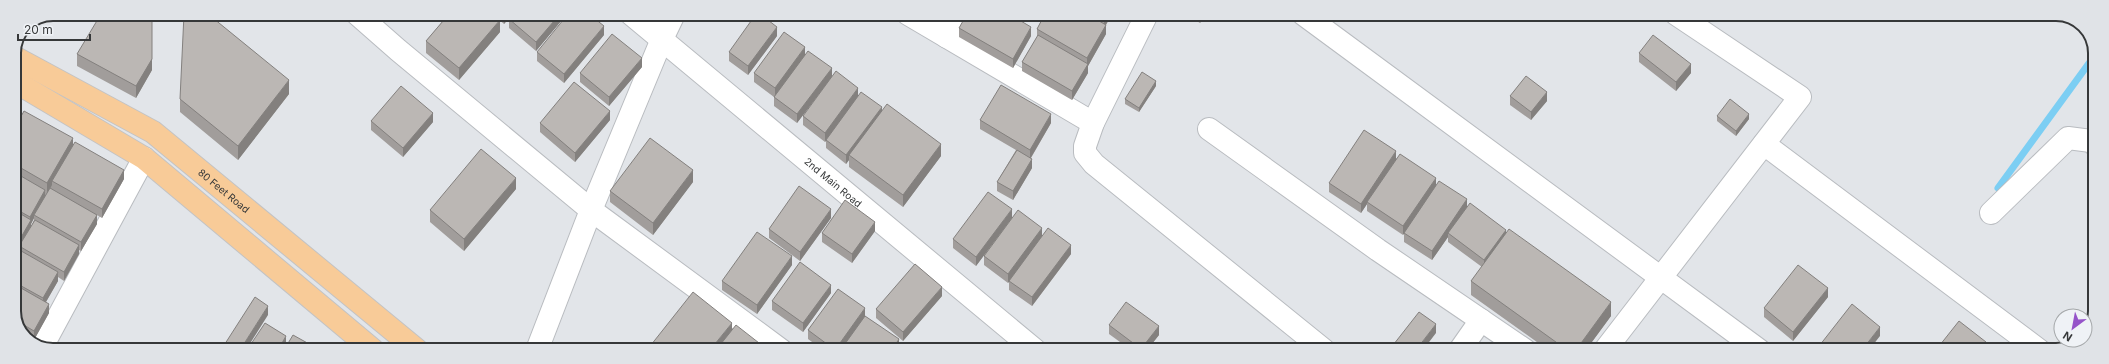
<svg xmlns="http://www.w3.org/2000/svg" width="2109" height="364" font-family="Inter,sans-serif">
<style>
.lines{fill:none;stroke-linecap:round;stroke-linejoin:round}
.stream{stroke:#7ccef3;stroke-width:7}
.minor-casing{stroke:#b9bcc0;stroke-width:24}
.major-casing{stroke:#c3c3c4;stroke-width:24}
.minor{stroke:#fff;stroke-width:22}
.major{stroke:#f8cb98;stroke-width:22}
.wall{fill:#a19d9b;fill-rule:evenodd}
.shaded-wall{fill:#83807e}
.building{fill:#bbb7b4;stroke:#83807e}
.labels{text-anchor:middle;stroke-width:4;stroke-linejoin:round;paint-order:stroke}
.street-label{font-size:10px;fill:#363839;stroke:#eff2f6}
.rim{fill:none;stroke:#363839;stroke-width:2}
</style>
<rect width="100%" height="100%" fill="#e2e5e9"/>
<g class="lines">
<path class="stream" d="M1998 188 2095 55"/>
<defs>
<g id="minor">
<path d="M357 14 398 50 591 210 781 350"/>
<path id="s1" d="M631 14 1035 350"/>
<path d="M908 14 1093 123"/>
<path d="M1147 14 1093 123 1085 146V153L1094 164 1324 350"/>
<path d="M1303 14 1759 350"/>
<path d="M947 37 958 14"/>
<path d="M1209 129 1378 250 1525 350"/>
<path d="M1764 144 2039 350"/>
<path d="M1991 213 2068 138 2091 141 2095 145"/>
<path d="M42 347 144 158"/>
<path d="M537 350 591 210 662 39 674 14"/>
<path d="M1460 350 1481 320"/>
<path d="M1605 350 1800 97 1676 14"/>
</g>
<g id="major">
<path id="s2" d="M14 57 153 132 417 350"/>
<path d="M14 81 144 158 373 350"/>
</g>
</defs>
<use href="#minor" class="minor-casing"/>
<use href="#major" class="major-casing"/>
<use href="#minor" class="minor"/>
<use href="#major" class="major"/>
</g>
<path class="wall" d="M449 14H513L504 24 493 14 500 32 459 80 426 53V41Z
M567 14 536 51 509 28V19Z
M1045 14H1112L1106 25V34L1088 66V73L1072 100 1022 71V62L1037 37V29Z
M1185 14H1205L1200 23Z
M959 28 1031 36 1013 68 959 37Z
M604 35 564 83 537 61V52Z
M777 36 748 75 729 61V52Z
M1639 53 1691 73 1676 91 1639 62Z
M77 54 152 70 136 98 77 66Z
M805 56 832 77 797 123 774 106V97L754 82V73Z
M642 67 609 106 580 82V73Z
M1156 86 1139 112 1125 104V99Z
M289 94 238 160 180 112V99Z
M858 95 882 111 941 156 903 207 849 167V160L846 164 826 148V141L825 142 803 125V116Z
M1510 96 1547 101 1531 120 1510 105Z
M1717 116 1749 119 1736 136 1717 121Z
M610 120 575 162 540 132V123Z
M980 120 1051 123 1031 158 1032 168 1013 200 997 191V182L1016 150 980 129Z
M371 121 433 122 403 157 371 130Z
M14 129 73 146 124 179 102 218 97 215V224L81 251 79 250V254L64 281 58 277V281L46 302 49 313 34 340 29 337V340L25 338 14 316ZM34 218V220L31 226V224Z
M1396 158 1436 186 1506 233 1611 316 1586 350H1548L1471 295V281L1482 267 1448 242V237L1432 260 1404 242V233L1403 235 1367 211V204L1361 213 1329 192V183Z
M693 182 653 235 610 202V191Z
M516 189 464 251 430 222V210Z
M831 218 800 261 769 238V229Z
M1012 218 1071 254 1032 306 1009 290V281L1033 249 1008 283 984 265V256L1011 219 976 266 953 248V239Z
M875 231 852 263 822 242V233Z
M792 265 757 314 722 290V281Z
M831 293 803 332 772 310V301Z
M942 296 903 341 876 318V309Z
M1828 297 1793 341 1764 317V308Z
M865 316 899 348 898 350H842V348L841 350H823L808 339V330Z
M1109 325 1159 335 1147 350H1131L1109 334Z"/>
<path class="shaded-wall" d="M505 14H513L504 24V15Z
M560 14H567L536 51V42Z
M1107 14H1112L1104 28V19Z
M1200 14H1205L1200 23Z
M500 20V32L459 80V68Z
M1106 25V34L1088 66V73L1072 100V91L1087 65V58Z
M604 26V35L564 83V74Z
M777 27V36L748 75V66Z
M1031 27V36L1013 68V59Z
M152 31V70L136 98V86Z
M805 47V56L775 97V88Z
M642 58V67L609 106V97Z
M1691 64V73L1676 91V82Z
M832 68V77L797 123V114Z
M289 80V94L238 160V146Z
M1156 81V86L1139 112V108Z
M858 88V97L826 140 825 142V133Z
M1547 92V101L1531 120V112Z
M882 107V116L849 155V160L846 164V155Z
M610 111V120L575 162V153Z
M433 113V122L403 157V148Z
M1051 114V123L1030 159V150Z
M1749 114V119L1736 136V131Z
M73 138V150L52 181V185L47 194V183Z
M941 144V156L903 207V195Z
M1396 151V160L1367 202V204L1361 213V204Z
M1032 159V168L1013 200V191Z
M124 170V179L102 218V209Z
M693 170V182L653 235V223Z
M516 178V189L464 251V239Z
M1436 178V187L1403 235V226Z
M45 190V199L34 215V218L31 224V229L19 246V249L16 255V246L30 221V217Z
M1467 199V208L1448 233V237L1432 260V251Z
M831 209V218L800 261V252Z
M1012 209V218L976 266V257Z
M97 215V224L81 251V242Z
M875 222V231L852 263V254Z
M1042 228V237L1008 283V274Z
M1506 230V239L1484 269V260Z
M79 245V254L64 281V272Z
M1071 245V254L1032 306V297Z
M792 256V265L757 314V305Z
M58 272V281L43 307V298Z
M831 285V293L803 332V323Z
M942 287V296L903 341V332Z
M1828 288V297L1793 341V332Z
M1611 302V316L1586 350H1576Z
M49 304V313L34 340V331Z
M268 306V315L246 350H240Z
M865 308V317L841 350H835Z
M732 323V334L719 350H710Z
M1436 324V333L1423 350H1416Z
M1159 326V335L1147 350H1141V349Z
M1880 327V336L1869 350H1862Z
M29 331V340L25 338Z
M286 336V345L284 350H278Z
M899 339V348L898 350H892Z
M1986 342V350H1980Z"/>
<path class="building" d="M101 14H143L152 19V59L136 86 77 54Z
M184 14H208L289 80 238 146 180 99Z
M449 14H493L500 20 459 68 426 41Z
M513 14H560L536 42 509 19Z
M568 14H589L604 26 564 74 537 52Z
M756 14H760L777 27 748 66 729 52Z
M967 14H1009L1031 27 1013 59 959 28Z
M1045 14H1087L1106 25 1087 58 1037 29Z
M1096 14H1107L1104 19Z
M784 32 805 47 775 88 754 73Z
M612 34 642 58 609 97 580 73Z
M1038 35 1088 64 1072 91 1022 62Z
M1653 35 1691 64 1676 82 1639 53Z
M808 51 832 68 797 114 774 97Z
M836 71 858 88 825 133 803 116Z
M1142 72 1156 81 1139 108 1125 99Z
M1526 76 1547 92 1531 112 1510 96Z
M574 82 610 111 575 153 540 123Z
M1001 85 1051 114 1030 150 980 120Z
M401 86 433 113 403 148 371 121Z
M861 92 882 107 846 155 826 140Z
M1730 99 1749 114 1736 131 1717 116Z
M887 104 941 144 903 195 849 155Z
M24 111 73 138 47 183 14 164V129Z
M1364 130 1396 151 1361 204 1329 183Z
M650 138 693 170 653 223 610 191Z
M75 142 124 170 102 209 52 181Z
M481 149 516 178 464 239 430 210Z
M1017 150 1032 159 1013 191 997 182Z
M1400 154 1436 178 1403 226 1367 202Z
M14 172 45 190 30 217 14 208Z
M1439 181 1467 199 1432 251 1404 233Z
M799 186 831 209 800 252 769 229Z
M50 188 97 215 81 242 34 215Z
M988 192 1012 209 976 257 953 239Z
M845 200 875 222 852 254 822 233Z
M1470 203 1506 230 1484 260 1448 233Z
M14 210 31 220 16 246 14 245Z
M1018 210 1042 228 1008 274 984 256Z
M35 220 79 245 64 272 19 246Z
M1048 228 1071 245 1032 297 1009 281Z
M1509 229 1611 302 1576 350H1567L1471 281Z
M757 232 792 256 757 305 722 281Z
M16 248 58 272 43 298 14 282V251Z
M800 262 831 285 803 323 772 301Z
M915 264 942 287 903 332 876 309Z
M1798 265 1828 288 1793 332 1764 308Z
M14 284 49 304 34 331 17 321 14 316Z
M838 289 865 308 835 350 808 330Z
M693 292 732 323 710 350H647Z
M255 297 268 306 240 350H221Z
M1126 302 1159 326 1141 349 1109 325Z
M1852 304 1880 327 1862 350H1816Z
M1419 312 1436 324 1416 350H1391L1390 349Z
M865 316 899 339 892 350H846L842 348Z
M1959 321 1986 342 1980 350H1936Z
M265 323 286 336 278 350H247Z
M19 325 29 331 25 338Z
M736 325 768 350H716Z
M293 335 320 350H284Z"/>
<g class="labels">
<g class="street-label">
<text dy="4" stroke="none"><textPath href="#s1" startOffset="263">2nd Main Road</textPath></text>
<text dy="4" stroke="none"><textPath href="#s2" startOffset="250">80 Feet Road</textPath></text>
</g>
</g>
<path d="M0 0H2109V364H0ZM53 21H2056A32 32 0 0 1 2088 53V311A32 32 0 0 1 2056 343H53A32 32 0 0 1 21 311V53A32 32 0 0 1 53 21Z" fill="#e0e3e7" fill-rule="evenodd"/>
<path class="rim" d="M53 21H2056A32 32 0 0 1 2088 53V311A32 32 0 0 1 2056 343H53A32 32 0 0 1 21 311V53A32 32 0 0 1 53 21Z"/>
<g transform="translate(2073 328) rotate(212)"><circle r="19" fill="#eff2f6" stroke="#a5a8aa"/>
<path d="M0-3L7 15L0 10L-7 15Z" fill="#9553c9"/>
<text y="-6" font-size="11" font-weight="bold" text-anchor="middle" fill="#363839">N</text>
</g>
<path d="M18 34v6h72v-6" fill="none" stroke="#363839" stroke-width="2"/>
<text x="24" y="34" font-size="12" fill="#363839" stroke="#eff2f6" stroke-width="3" paint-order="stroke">20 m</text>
</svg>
